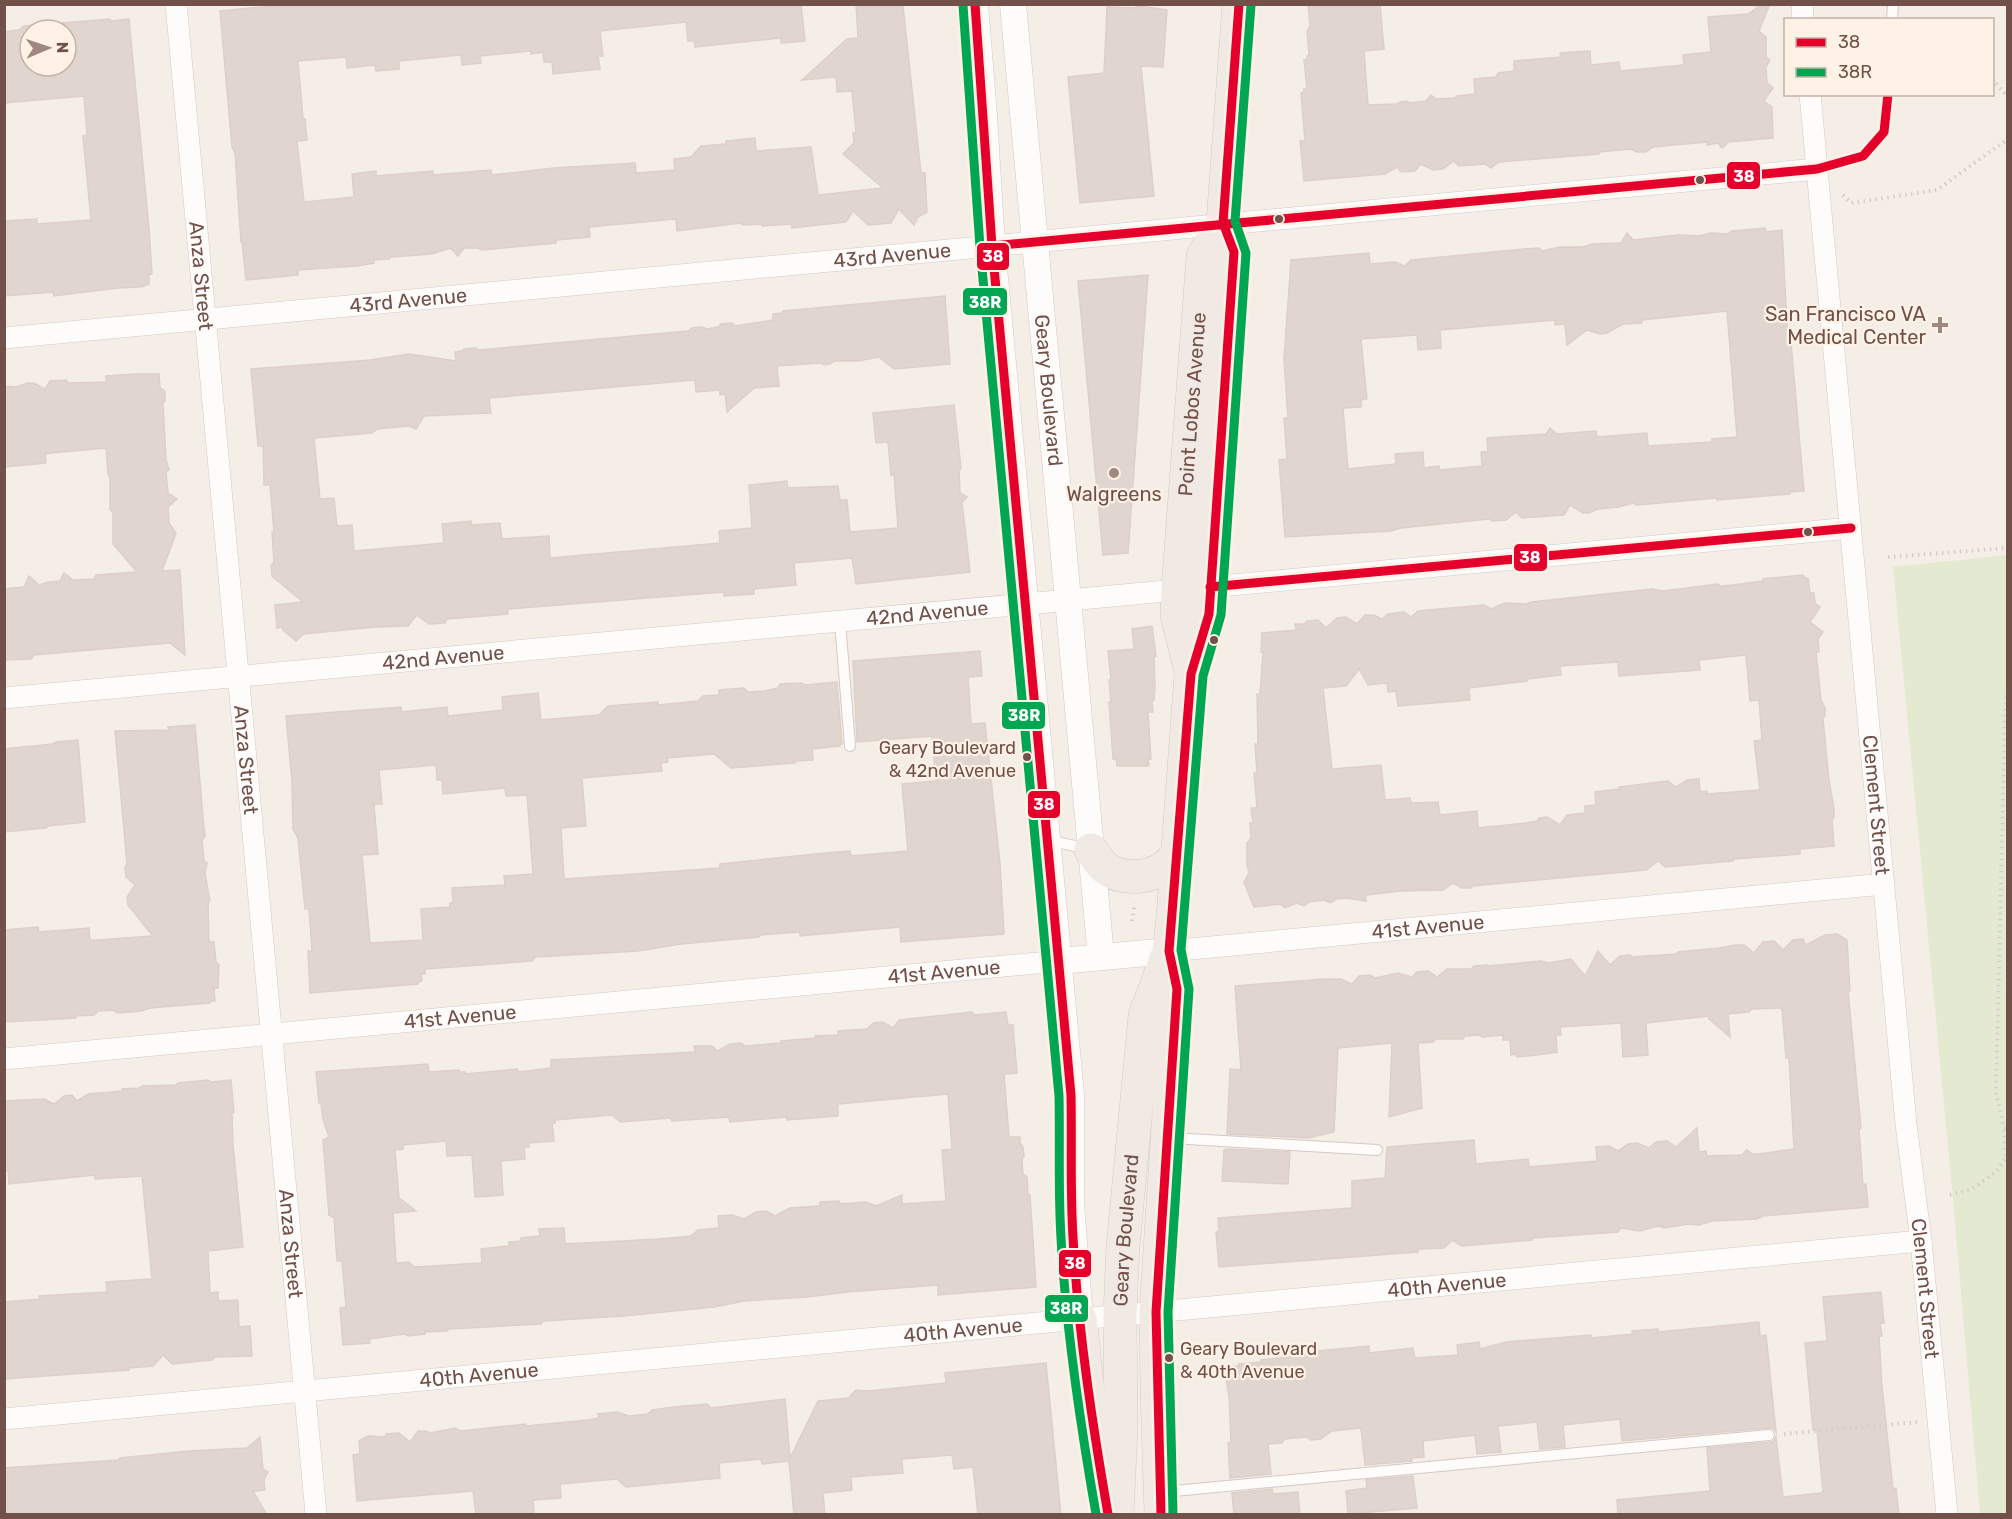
<svg xmlns="http://www.w3.org/2000/svg" width="2012" height="1519" font-family="Rubik,sans-serif">
<style>
.green{fill:#e4ead2}
.building{fill:#e1d5cf;stroke:#ddd0c9;stroke-width:1.5;fill-rule:evenodd}
.lines{fill:none;stroke-linecap:round;stroke-linejoin:round}
.service-casing{stroke:#d4c9c4;stroke-width:12}
.minor-casing{stroke:#d4c9c4;stroke-width:22}
.tertiary-casing{stroke:#d4c9c4;stroke-width:27}
.primary-casing{stroke:#d4c9c4;stroke-width:34}
.path{stroke:#d7ccc9;stroke-width:4;stroke-dasharray:1.5 4.5;stroke-linecap:butt}
.service{stroke:#fefcfb;stroke-width:10}
.minor{stroke:#fefcfb;stroke-width:21}
.tertiary{stroke:#fefcfb;stroke-width:26}
.primary{stroke:#f1eae4;stroke-width:33}
.bus-1-casing{stroke:#fef1e6;stroke-width:14}
.bus-2-casing{stroke:#fef1e6;stroke-width:14}
.bus-1{stroke:#e4002b;stroke-width:9}
.bus-2{stroke:#00a651;stroke-width:9}
.bus-dot{fill:#715149;stroke:#fef1e6;stroke-width:2}
.poi-dot{fill:#9f8880;stroke:#fef1e6;stroke-width:2}
.labels{text-anchor:middle;stroke-width:4.5;stroke-linejoin:round;paint-order:stroke}
.bus-label{font-size:18px;fill:#715149;stroke:#fef1e6;text-anchor:end}
.street-label{font-size:20px;fill:#715149;stroke:#fef1e6}
.poi-label{font-size:20px;fill:#715149;stroke:#fef1e6;text-anchor:end}
.line-badge{stroke:#fef1e6;stroke-width:2}
.badge-label{font-size:16px;text-anchor:middle;font-weight:bold;fill:#fff}
</style>
<rect width="100%" height="100%" fill="#f5eee7"/>
<path class="green" d="M2007 555 2008 1514H1980L1953 1199 1893 567Z"/>
<path class="building" d="M294 4H801L805 41 781 43V38L695 47 694 41H688L686 22 600 31 603 56H598L600 69 553 74 552 62H544L543 52 531 54V51L480 56 481 63 462 65 461 55 399 61V69L376 71 375 65 347 68 346 57 298 61 303 119H305L307 140 297 141 304 202 354 197 352 174 376 171V176L433 171V175L491 170 492 175 554 168 635 163 636 173 675 170 674 159 691 157 701 146 726 144V141L755 138 756 151 811 147 818 195 883 188 843 154 854 143 853 133H856L852 91 837 92 836 77 802 80 847 39 858 38 856 4H900V6H903L921 173H925L927 212 918 217 914 225 899 209 891 223 868 225 853 211 846 222 792 228V224L762 226V224L744 225 740 223 677 231 676 219 589 227 590 237 556 240V243L482 250 477 248H464L458 256 450 248 432 254 391 257 389 259 374 260V263L357 266 298 270V275L246 280 242 242H241L235 153 232 147 220 11Z
M1308 4H1380L1384 49 1364 51 1368 105 1397 104 1400 102 1407 101 1409 103 1426 101 1431 95 1436 99 1455 98 1457 96 1475 94 1474 79 1496 77 1498 73 1514 71V61L1561 57 1560 53 1590 51 1591 65 1619 62 1620 71 1684 65 1683 55 1711 52 1708 17 1748 14 1762 4H1770L1759 31 1766 37V57L1770 60 1766 67 1767 83 1773 88 1764 101 1772 107 1773 138 1729 142 1722 148 1718 143 1707 145V142L1653 147 1646 152H1637L1631 149 1599 152V154L1499 162 1491 168 1485 164 1459 166 1454 161 1443 169 1433 170 1421 164 1415 171 1401 172 1397 167 1385 174 1304 181 1300 141H1305L1301 93 1304 92V89H1307L1304 60H1307V56L1309 55 1307 31 1310 26Z
M1139 6 1167 10 1163 67 1141 66 1154 196 1080 203 1068 77 1104 73 1107 7 1134 8Z
M110 19V21L129 19 149 228 152 274 149 275V284L141 287 118 288 54 296 53 292 4 296V221L37 219V224L91 220 83 136 87 135 84 96 4 103V32L19 30 24 26ZM30 30H66V66H30Z
M1765 228 1766 232 1782 230 1788 343H1791L1804 491 1790 492V494L1717 500V498L1637 505 1633 503 1619 507 1598 509 1589 513H1583L1570 505 1564 515 1522 518 1516 512 1506 520 1493 521 1489 519 1401 528 1391 531 1285 537 1279 460 1287 459 1284 418H1288L1284 359 1291 260 1369 253 1370 264 1395 262 1405 266 1411 260 1524 249 1539 248 1542 251 1560 247H1583L1592 244 1621 243 1627 233 1633 240 1679 235 1699 236 1711 233 1727 234 1732 231ZM1727 311 1737 437 1712 439V442L1648 446 1647 433 1597 437 1596 431 1557 434 1550 428 1546 434 1487 438 1488 452H1481L1482 466 1439 470V466L1424 468 1423 452 1395 454 1396 464 1348 469 1343 408 1361 407V400L1367 399 1361 339 1417 335 1418 350 1441 348 1440 330 1555 320V325L1565 324 1567 345 1587 330 1600 334 1607 333 1623 324 1642 323V320Z
M1148 275 1128 553 1103 555 1078 281Z
M945 296 950 364 894 369 879 357 858 361H834L830 364 824 365 821 363 777 366 779 386 754 388 727 412 725 394 720 395V390L696 392 695 380 489 398 491 413 424 416 416 429 409 426 377 429 372 433 314 438 320 499 334 498 337 526 352 525 354 551 444 543 442 524 471 521V525L500 523 502 539 549 536 550 558 720 543 719 531 752 528 749 485 787 481 788 488 838 486 840 500H847L850 532 898 528 894 475H891L888 442 876 443 873 413 954 405 961 468 959 472 960 493 967 497 962 502 970 572 856 584 852 558 794 563 796 585 754 589V594L724 596V592L507 609 508 614 447 619 445 623 429 624 417 615 408 626 376 627 303 634 296 641 283 630 282 627 277 628 275 605 303 602 272 576 271 566 274 562 272 532H274L270 485H264L263 446H258L251 369 370 360 409 354 456 361 455 352 462 351 464 349 475 348 479 350 688 331 692 328 702 327 707 329 718 327 721 324 732 323 735 326 773 320V314L783 313V311Z
M135 374H159L160 388 165 391V400L163 404 166 460 169 470 166 472 168 493 177 499 168 507 169 523 176 533 162 571 180 570 185 655 170 643 34 655 31 659 4 660V589L24 587 29 576 39 585 49 582 60 581 64 573 73 580 94 579 96 575 137 572 113 544V513L110 509V478L108 473 106 448 51 453 45 454 46 463 4 467V386L16 387 28 383H34L45 389 50 381 66 380 69 383 106 382V376Z
M1803 575 1805 578H1808L1810 593H1814L1815 603 1820 607 1810 622 1823 632 1818 639 1819 652H1816L1821 700 1825 708V715L1823 719 1829 780 1834 809V817L1832 820 1834 846 1800 849V854L1734 859 1733 861 1665 867 1658 861 1646 870 1473 886 1471 888H1462L1453 883 1443 890 1401 891 1366 895V901L1347 898 1337 899 1330 903 1324 900 1309 902 1304 906 1297 903 1285 908 1280 904 1254 907 1244 882 1249 873 1247 865V843L1251 838 1250 823H1253L1251 808H1257L1254 773H1257L1255 744H1258L1257 694H1260L1263 652H1261L1262 633 1296 630 1295 624H1304L1307 621 1318 620 1326 628 1337 618 1346 617 1357 624 1365 615H1374L1382 619 1388 614 1404 612 1411 617 1418 611 1484 605 1491 609 1505 603 1526 604 1531 602 1652 589 1663 591 1718 584 1720 586 1733 585 1763 581V579ZM1746 655 1750 701 1759 700 1762 740 1754 741 1760 790 1707 794V791L1700 792 1699 779 1687 780 1676 787 1668 781 1619 787 1620 789 1595 792 1596 805 1585 806V813L1567 815 1560 825 1547 817 1539 818 1537 821 1526 823 1478 828 1477 811 1440 815 1438 802 1411 803 1410 798 1385 800 1381 765 1332 769 1323 688 1346 686 1359 669 1368 685 1387 683 1388 692 1396 691 1398 706 1470 700 1469 688 1527 681V679L1561 675 1560 666 1618 662 1619 676 1700 670 1699 660Z
M1152 626 1156 656H1154L1155 688 1154 700H1152L1153 712H1148L1151 759H1148L1149 766H1117L1116 759H1113L1109 702H1111L1109 680H1111L1108 651 1134 649 1132 629Z
M980 651 982 676 968 677 971 724 985 723 1000 863 1004 934 901 942 900 927 800 936V932L760 935 759 937 681 944 638 951 535 957 532 961 425 969V974H421L422 981 418 982V984L310 993 308 951H312L309 909H305L298 838 293 829 292 782 286 716 401 707 402 712 447 707 448 716 503 710 502 697 538 693 541 720 599 715 608 706 658 702V705L698 701 703 696 719 695V690L744 688 748 692 765 691 778 688 780 684 802 683 804 685 837 682 842 744H840V746L812 749 813 760 796 761 795 763 731 768 714 754 667 758 668 762 661 763 662 771 582 778 586 826 561 828 564 879 720 868V864L825 853 850 851 851 856 908 851 902 784 936 781 932 736 857 742 853 661ZM436 765 437 780H442L443 794 505 788 506 796 527 795 533 874 504 876 505 885 452 888 453 903H450V907L421 909 423 940 370 943 362 855 378 854 374 804H382L379 770Z
M195 725 204 828 205 836 202 840 204 861 207 863 205 874 210 900 208 903 209 942H214L216 962 219 965 218 988H214L215 1001H210V1003L150 1008 141 1011 118 1013 113 1010 98 1011 94 1015 75 1016 76 1018 4 1022V930L38 927 39 932 89 928 90 940H97L153 936 128 905 127 897 135 885 126 877 125 867 127 864 115 731 169 730 168 727Z
M78 740 85 822 48 826 46 828 4 832V749L53 744 56 742Z
M1837 934 1847 940 1850 991H1848L1861 1128 1859 1129 1863 1185 1866 1184 1868 1207 1763 1216 1757 1219 1712 1221 1699 1225 1688 1224 1664 1228 1658 1226 1640 1231 1621 1228 1618 1232 1533 1238 1532 1240 1462 1246 1452 1240 1444 1248 1418 1249V1252L1219 1267 1216 1233 1219 1230 1218 1218 1352 1208V1181L1385 1178 1387 1147 1474 1140 1476 1164 1528 1159 1529 1167 1597 1161 1596 1147 1609 1146 1618 1151 1628 1144 1637 1143 1649 1148 1656 1142 1667 1141 1676 1147 1697 1128 1699 1152 1706 1151 1707 1156 1742 1155 1747 1150 1753 1154H1759L1794 1149 1789 1058H1786L1782 1008 1752 1009 1749 1012 1728 1014 1730 1037 1709 1019V1016L1646 1023 1648 1055 1623 1057 1621 1023 1560 1027 1561 1035H1556L1557 1052 1537 1055 1517 1057 1515 1054 1511 1055 1510 1040H1503V1035L1483 1037 1479 1035 1465 1036 1463 1039H1436L1433 1042 1418 1043 1422 1108 1389 1117 1392 1043 1338 1048 1334 1132 1308 1138 1227 1134 1230 1069 1241 1070 1235 986 1324 979H1340L1352 984 1359 976 1370 975 1375 978 1398 973 1412 977 1417 972 1428 971 1437 977 1447 969H1471L1474 966 1487 965 1488 966 1541 961 1548 963 1571 959 1585 976 1598 951 1610 965 1620 956 1630 955 1632 957 1677 954 1678 952 1719 948 1735 945H1744L1754 953 1763 942 1774 941 1783 950 1793 940 1803 939 1806 945 1825 935Z
M972 1012 974 1015 1006 1012 1008 1025H1013L1017 1073 1004 1074 1009 1137H1020V1143L1023 1147 1024 1156 1022 1159 1023 1174 1027 1177 1028 1195H1030L1036 1287 938 1295V1285L847 1292 807 1297 744 1301 714 1307 624 1316 543 1321 541 1324 449 1329 447 1331 425 1332V1334L408 1336 404 1334 369 1339 370 1343 343 1345 340 1308 346 1307 342 1261H337L334 1218 329 1215 323 1140 329 1137 323 1119 321 1103H319L316 1072 428 1064 429 1072 459 1070 460 1072H465V1074L517 1069 519 1072 551 1068V1060L695 1052 694 1046H712L718 1051 730 1044 741 1043 745 1046 781 1043V1041L816 1038 815 1036 838 1035V1031L867 1029 874 1023 883 1022 893 1028 899 1020ZM948 1094 952 1149 942 1150 946 1201 902 1204V1195L876 1206 866 1202 840 1204 839 1201 820 1202V1206L790 1208 775 1216 766 1211 756 1212 744 1219 732 1215 718 1216 719 1228 698 1230 691 1236 659 1239 565 1244 564 1228 539 1229 540 1236 521 1238V1241L509 1242V1246L481 1249 482 1263 414 1267 409 1262 396 1263 393 1213 416 1211 399 1198 395 1150 403 1149V1145L446 1141 447 1156 472 1155 475 1197 503 1195 501 1161 525 1159 524 1147H529V1143L554 1141 552 1123H555V1120L612 1115 620 1122 671 1118 672 1121 729 1117 730 1122 787 1117V1120L838 1116V1104Z
M208 1080 211 1082 231 1080 234 1112 232 1114 233 1145 243 1247 208 1251 210 1293 218 1292V1301L238 1300 239 1327 250 1326 252 1356 215 1357 212 1360 172 1364 163 1355 153 1366 129 1368V1370L4 1379V1302L40 1299 39 1296 107 1292 106 1282 152 1279 142 1176 95 1179V1175L9 1184 8 1171H4V1101L44 1099 54 1104 64 1096 72 1095 77 1101 88 1094 123 1091 122 1089 139 1088 142 1086 176 1085 178 1083Z
M1226 1149 1290 1152 1288 1184 1222 1181 1224 1150Z
M1881 1292 1884 1323H1880L1882 1336H1879L1882 1387 1893 1489 1896 1488 1899 1515H1618L1617 1500 1710 1491 1707 1448 1770 1442 1774 1441 1776 1437 1783 1497 1821 1493 1823 1492 1817 1430H1813L1805 1343 1827 1341 1823 1297Z
M1759 1322 1760 1336 1766 1335 1776 1432 1773 1428H1768L1622 1441 1620 1419 1563 1425 1565 1447 1540 1449 1537 1422 1498 1426 1501 1452 1477 1454 1475 1435 1423 1441 1424 1457 1411 1458 1412 1461 1365 1465 1361 1428 1332 1431 1321 1439 1311 1440 1307 1437 1284 1439 1282 1443 1268 1444 1271 1474 1230 1478 1228 1443 1231 1442 1229 1396 1224 1367 1239 1366V1364L1261 1362V1360L1319 1354 1318 1351 1369 1346V1353L1413 1348 1415 1358 1458 1355 1457 1345 1479 1342 1480 1349 1506 1342 1591 1335V1338L1633 1334 1632 1331 1658 1329V1332Z
M1046 1363 1061 1515H978L973 1467 954 1469 952 1455 902 1459 903 1473 851 1477 852 1490 823 1493 825 1515H794L789 1461 762 1464 761 1459 719 1463 720 1478 626 1487 617 1479 560 1484 561 1498 533 1500 534 1514 476 1515 473 1491 357 1501 353 1455 360 1454 359 1441 368 1436 385 1437 386 1434 399 1433 410 1442 418 1431H427L430 1433 455 1428 460 1431 526 1424V1426L587 1420 599 1418 598 1414 617 1412 629 1416 648 1414 652 1410 674 1407 707 1404 711 1408 785 1399 790 1458 818 1401 850 1398V1396L856 1390 868 1391 946 1383 945 1373Z
M260 1437 263 1469 268 1472 264 1480 265 1490 253 1491 267 1515H4V1468L118 1460 120 1458 188 1451 247 1448Z
M1413 1476 1417 1508 1348 1514 1346 1491 1367 1488 1366 1480Z
M1272 1489 1273 1494 1298 1492 1300 1515H1234L1232 1493Z"/>
<g class="lines">
<defs>
<path id="service" d="M1892 20 1893 4
M1817 169 1863 156 1884 132 1888 94
M840 622 850 746
M1048 840 1088 849
M1171 1138 1377 1150
M1163 1492 1769 1435"/>
<g id="minor">
<path id="s1" d="M176 4 316 1514"/>
<path d="M1802 4 1803 20"/>
<path id="s2" d="M1810 94 1906 1124 1921 1241 1947 1514"/>
<path id="s3" d="M4 338 1817 169"/>
<path id="s4" d="M4 698 1851 528"/>
<path id="s5" d="M1169 951 1884 884"/>
<path id="s6" d="M4 1059 1059 961"/>
<path id="s7" d="M4 1419 1921 1241"/>
</g>
<g id="tertiary">
<path d="M975 4 984 116 992 246 1071 1095V1204L1080 1319"/>
<path id="s8" d="M1013 4 1101 957"/>
<path d="M1059 961 1169 951"/>
</g>
<g id="primary">
<path id="s9" d="M1191 672 1177 615 1178 590 1203 256 1223 223"/>
<path d="M1091 850C1095 855 1098 861 1103 866 1117 879 1141 879 1158 871 1166 868 1171 861 1177 855"/>
<path d="M1080 1319 1089 1400 1105 1501"/>
<path id="s10" d="M1117 1514 1121 1429 1120 1315 1123 1246 1145 1016 1169 951 1173 917 1191 674 1209 614 1234 252 1223 223 1239 4"/>
<path d="M1161 1514 1157 1392 1156 1312 1177 989 1169 951"/>
</g>
</defs>
<use href="#service" class="service-casing"/>
<use href="#minor" class="minor-casing"/>
<use href="#tertiary" class="tertiary-casing"/>
<use href="#primary" class="primary-casing"/>
<path class="path" d="M1992 79 2008 97
M1843 195 1851 203 1937 190 2008 139
M1888 557 2008 548
M2008 685 2005 716 1996 1093 2004 1127 2008 1129
M1132 921 1135 903
M1950 1195 1972 1189 1997 1171 2006 1157 2004 1128
M1784 1434 1917 1422"/>
<use href="#service" class="service"/>
<use href="#minor" class="minor"/>
<use href="#tertiary" class="tertiary"/>
<use href="#primary" class="primary"/>
<defs>
<path id="bus-1" d="M975 4 992 246 1071 1095C1072 1142 1070 1190 1073 1237 1078 1330 1092 1422 1108 1514
M992 246 1817 169 1863 156 1884 132 1888 94
M1210 587 1851 528
M1161 1514 1156 1312 1177 989 1169 951 1191 674 1209 614 1234 252 1223 223 1239 4"/>
<path id="bus-2" d="M963 5 980 247 1059 1096C1060 1143 1058 1190 1061 1238 1066 1331 1080 1423 1096 1514
M1173 1514 1168 1312 1189 989 1181 950 1203 676 1221 615 1246 253 1235 221 1251 5"/>
</defs>
<use href="#bus-1" class="bus-1-casing"/>
<use href="#bus-2" class="bus-2-casing"/>
<use href="#bus-1" class="bus-1"/>
<use href="#bus-2" class="bus-2"/>
</g>
<g class="bus-dot">
<circle cx="1700" cy="180" r="5"/>
<circle cx="1279" cy="219" r="5"/>
<circle cx="1808" cy="532" r="5"/>
<circle cx="1214" cy="640" r="5"/>
<circle cx="1027" cy="757" r="5"/>
<circle cx="1169" cy="1358" r="5"/>
</g>
<g class="poi-dot">
<path d="M1937 316h6v6h6v6h-6v6h-6v-6h-6v-6h6z"/>
<circle cx="1114" cy="473" r="6"/>
</g>
<g class="labels">
<g class="bus-label">
<text x="1016" y="754">Geary Boulevard<tspan x="1016" dy="23">&amp; 42nd Avenue</tspan></text>
<text x="1180" y="1355" text-anchor="start">Geary Boulevard<tspan x="1180" dy="23">&amp; 40th Avenue</tspan></text>
</g>
<g class="street-label">
<text dy="7" stroke="none"><textPath href="#s3" startOffset="892">43rd Avenue</textPath></text>
<text dy="7" stroke="none"><textPath href="#s1" startOffset="273">Anza Street</textPath></text>
<text dy="7" stroke="none"><textPath href="#s3" startOffset="406">43rd Avenue</textPath></text>
<text dy="7" stroke="none"><textPath href="#s8" startOffset="388">Geary Boulevard</textPath></text>
<text dy="7" stroke="none"><textPath href="#s9" startOffset="270">Point Lobos Avenue</textPath></text>
<text dy="7" stroke="none"><textPath href="#s4" startOffset="927">42nd Avenue</textPath></text>
<text dy="7" stroke="none"><textPath href="#s4" startOffset="441">42nd Avenue</textPath></text>
<text dy="7" stroke="none"><textPath href="#s1" startOffset="759">Anza Street</textPath></text>
<text dy="7" stroke="none"><textPath href="#s2" startOffset="714">Clement Street</textPath></text>
<text dy="7" stroke="none"><textPath href="#s5" startOffset="260">41st Avenue</textPath></text>
<text dy="7" stroke="none"><textPath href="#s6" startOffset="944">41st Avenue</textPath></text>
<text dy="7" stroke="none"><textPath href="#s6" startOffset="458">41st Avenue</textPath></text>
<text dy="7" stroke="none"><textPath href="#s10" startOffset="284">Geary Boulevard</textPath></text>
<text dy="7" stroke="none"><textPath href="#s1" startOffset="1245">Anza Street</textPath></text>
<text dy="7" stroke="none"><textPath href="#s7" startOffset="1449">40th Avenue</textPath></text>
<text dy="7" stroke="none"><textPath href="#s2" startOffset="1200">Clement Street</textPath></text>
<text dy="7" stroke="none"><textPath href="#s7" startOffset="963">40th Avenue</textPath></text>
<text dy="7" stroke="none"><textPath href="#s7" startOffset="477">40th Avenue</textPath></text>
</g>
<g class="poi-label">
<text x="1926" y="321">San Francisco VA<tspan x="1926" dy="23">Medical Center</tspan></text>
<text x="1114" y="501" text-anchor="middle">Walgreens</text>
</g>
</g>
<g class="line-badge">
<rect x="1726" y="161" width="35" height="29" rx="6" fill="#e4002b"/>
<rect x="976" y="242" width="34" height="29" rx="6" fill="#e4002b"/>
<rect x="962" y="287" width="46" height="29" rx="6" fill="#00a651"/>
<rect x="1513" y="543" width="35" height="29" rx="6" fill="#e4002b"/>
<rect x="1001" y="701" width="45" height="29" rx="6" fill="#00a651"/>
<rect x="1027" y="790" width="34" height="29" rx="6" fill="#e4002b"/>
<rect x="1058" y="1249" width="34" height="29" rx="6" fill="#e4002b"/>
<rect x="1044" y="1294" width="45" height="29" rx="6" fill="#00a651"/>
</g>
<g class="badge-label">
<text x="1744" y="182">38</text>
<text x="993" y="262">38</text>
<text x="985" y="308">38R</text>
<text x="1530" y="563">38</text>
<text x="1024" y="721">38R</text>
<text x="1044" y="810">38</text>
<text x="1075" y="1269">38</text>
<text x="1066" y="1314">38R</text>
</g>
<rect width="2012" height="1519" fill="none" stroke="#715149" stroke-width="12"/>
<rect x="1784" y="18" width="210" height="78" fill="#fef1e6" stroke="#c6b1a7" stroke-width="1.5"/>
<rect x="1796" y="38" width="30" height="9" fill="#e4002b" stroke="#c6b1a7" stroke-width="1.5"/>
<text x="1838" y="48" font-size="18" fill="#715149">38</text>
<rect x="1796" y="68" width="30" height="9" fill="#00a651" stroke="#c6b1a7" stroke-width="1.5"/>
<text x="1838" y="78" font-size="18" fill="#715149">38R</text>
<g transform="translate(48 48) rotate(88)"><circle r="28" fill="#fef1e6" stroke="#c6b1a7" stroke-width="1.5"/>
<path d="M0-4.5L10 22L0 15L-10 22Z" fill="#9f8880"/>
<text y="-9" font-size="16" font-weight="bold" text-anchor="middle" fill="#715149">N</text>
</g>
</svg>
